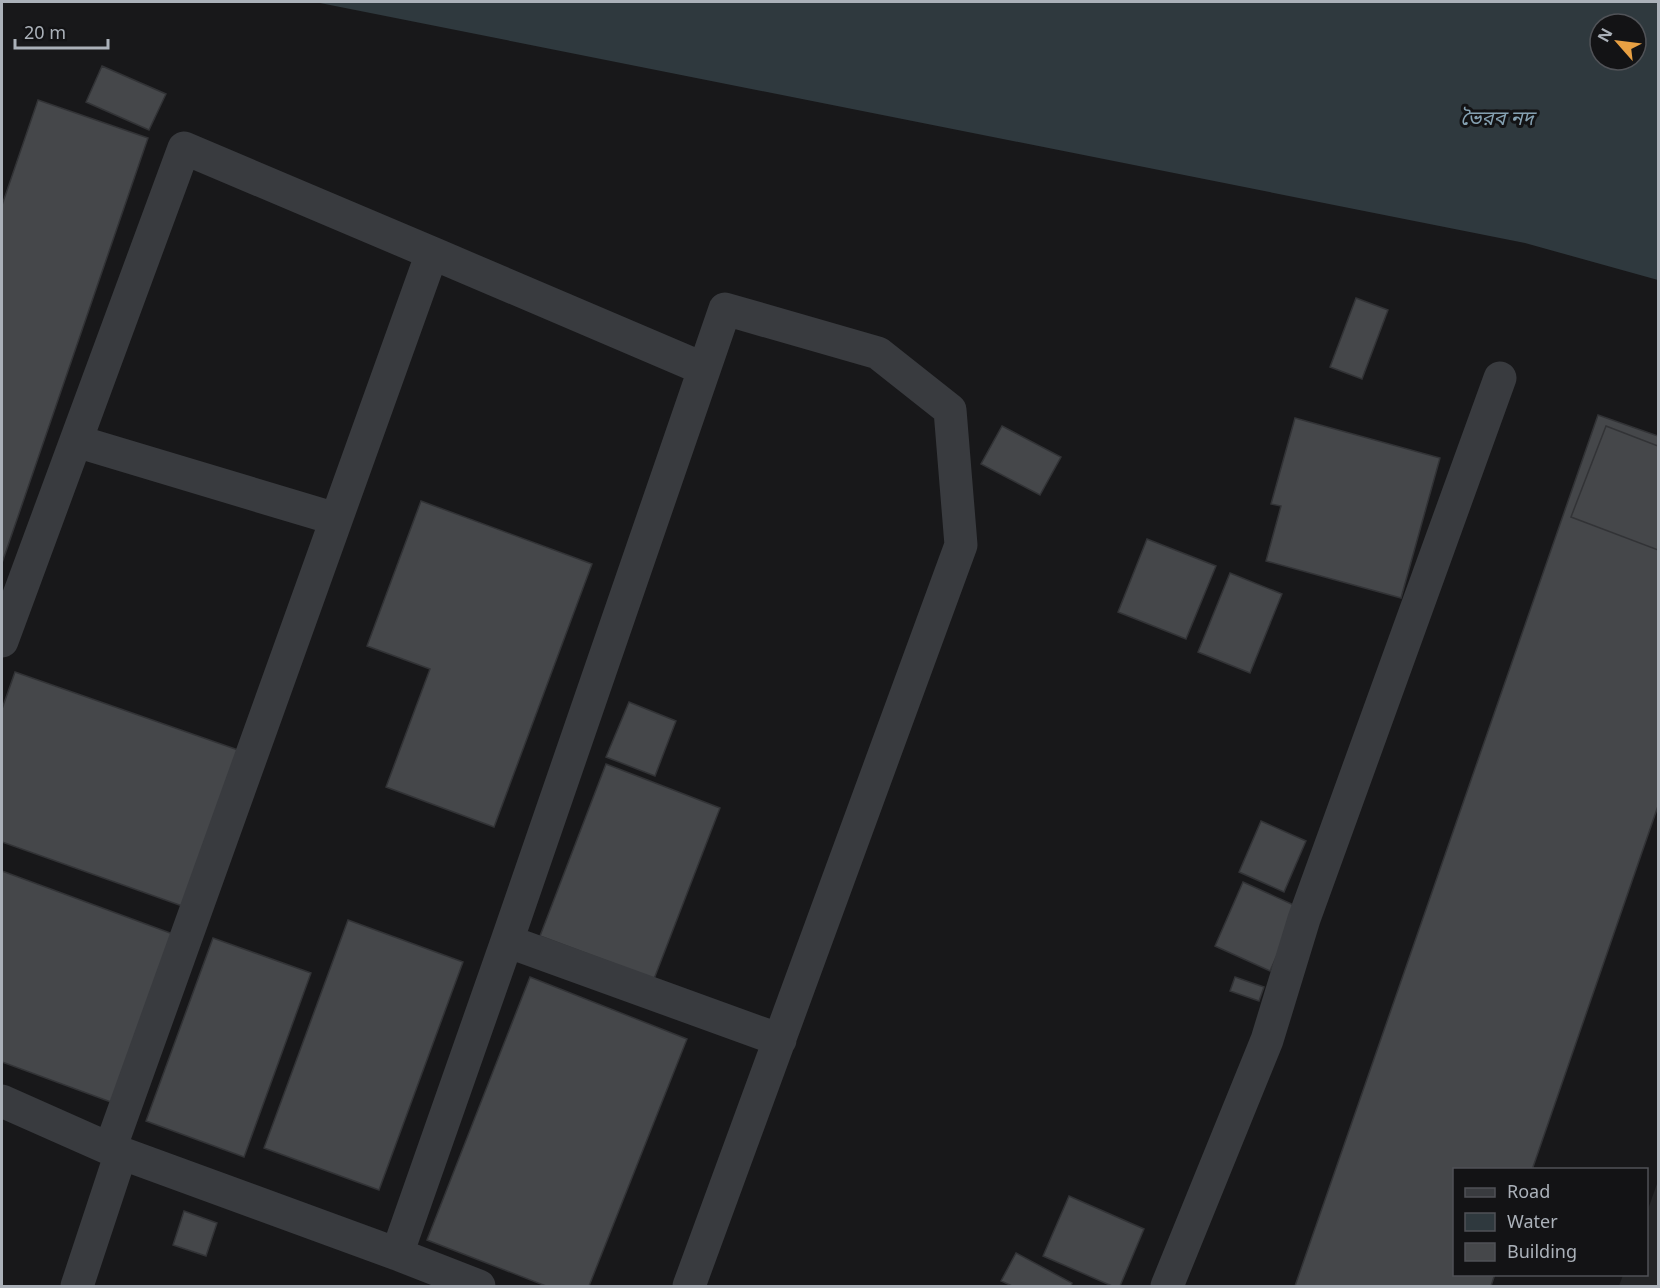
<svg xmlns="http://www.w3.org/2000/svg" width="1660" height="1288" font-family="'Noto Sans','Noto Sans Bengali',sans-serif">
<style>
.built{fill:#242527}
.water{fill:#2f393e;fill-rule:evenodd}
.building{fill:#45474a;stroke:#323336;stroke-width:1.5}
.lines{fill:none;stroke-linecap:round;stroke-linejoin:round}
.minor{stroke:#393b3f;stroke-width:33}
.labels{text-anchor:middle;stroke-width:6;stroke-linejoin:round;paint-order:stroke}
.water-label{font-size:20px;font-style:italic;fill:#85a1b2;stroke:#131315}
</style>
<rect width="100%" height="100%" fill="#18181a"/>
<path class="built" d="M1658 1181V1286H1619L1623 1275 1646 1274 1647 1212Z"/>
<path class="water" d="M315 2H1658V280L1525 243ZM1600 24H1636V60H1600Z"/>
<path class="building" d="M102 66 166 94 149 130 86 102Z
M38 100 148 138 2 563V205Z
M1356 298 1388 310 1362 379 1330 367Z
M1598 415 1658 436V806L1532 1170H1454V1274H1495L1491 1286H1295Z
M1295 418 1440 458 1401 598 1266 561 1281 506 1271 504Z
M1002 426 1061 457 1040 495 981 464Z
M1606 426 1658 446V550L1571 517Z
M421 501 592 564 494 827 386 787 430 669 367 646Z
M1147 539 1216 566 1186 639 1118 612Z
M1230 573 1282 594 1250 673 1198 652Z
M15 672 241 751 185 907 2 842V709Z
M629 702 676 721 655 776 606 757Z
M606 764 720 808 654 979 540 936Z
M1261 821 1306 841 1284 892 1239 872Z
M2 871 181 937 119 1105 2 1062Z
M1243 882 1298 907 1270 971 1215 946Z
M348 920 463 962 379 1190 264 1148Z
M213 938 311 973 244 1157 146 1121Z
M530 977 687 1039 589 1286H546L427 1240Z
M1235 977 1264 987 1259 1001 1230 991Z
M1069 1196 1144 1229 1120 1286H1112L1043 1256Z
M184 1211 217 1223 206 1256 173 1245Z
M1016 1253 1072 1283 1071 1286H1012L1001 1281Z"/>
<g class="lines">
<path class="minor" d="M76 441 336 519
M2 641 184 148 432 253
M507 941 780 1040
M2 1101 110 1149
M397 1254 110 1149 432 253 704 369
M77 1286 121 1153
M479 1286 397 1254 507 941 725 309 878 353 950 410 961 545 689 1286
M1167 1286 1267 1040 1304 919 1500 378"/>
</g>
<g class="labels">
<g class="water-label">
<text x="1497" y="125">ভৈরব নদ</text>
</g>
</g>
<rect width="1660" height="1288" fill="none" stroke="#abb1b9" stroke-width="6"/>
<rect x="1453" y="1168" width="195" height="108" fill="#131315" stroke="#505257" stroke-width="1.5"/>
<rect x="1465" y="1188" width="30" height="9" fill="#393b3f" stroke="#505257" stroke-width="1.5"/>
<text x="1507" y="1198" font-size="18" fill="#abb1b9">Road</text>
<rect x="1465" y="1213" width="30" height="18" fill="#2f393e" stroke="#505257" stroke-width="1.5"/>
<text x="1507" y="1228" font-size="18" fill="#abb1b9">Water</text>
<rect x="1465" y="1243" width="30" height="18" fill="#45474a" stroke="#505257" stroke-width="1.5"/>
<text x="1507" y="1258" font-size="18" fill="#abb1b9">Building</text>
<g transform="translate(1618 42) rotate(298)"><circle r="28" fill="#131315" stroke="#505257" stroke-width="1.5"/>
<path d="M0-4.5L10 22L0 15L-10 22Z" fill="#e8a043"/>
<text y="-9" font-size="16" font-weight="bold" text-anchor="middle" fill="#abb1b9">N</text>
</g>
<path d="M15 39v9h93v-9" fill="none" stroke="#abb1b9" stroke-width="3"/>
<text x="24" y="39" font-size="18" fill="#abb1b9" stroke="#131315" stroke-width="4.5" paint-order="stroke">20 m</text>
</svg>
